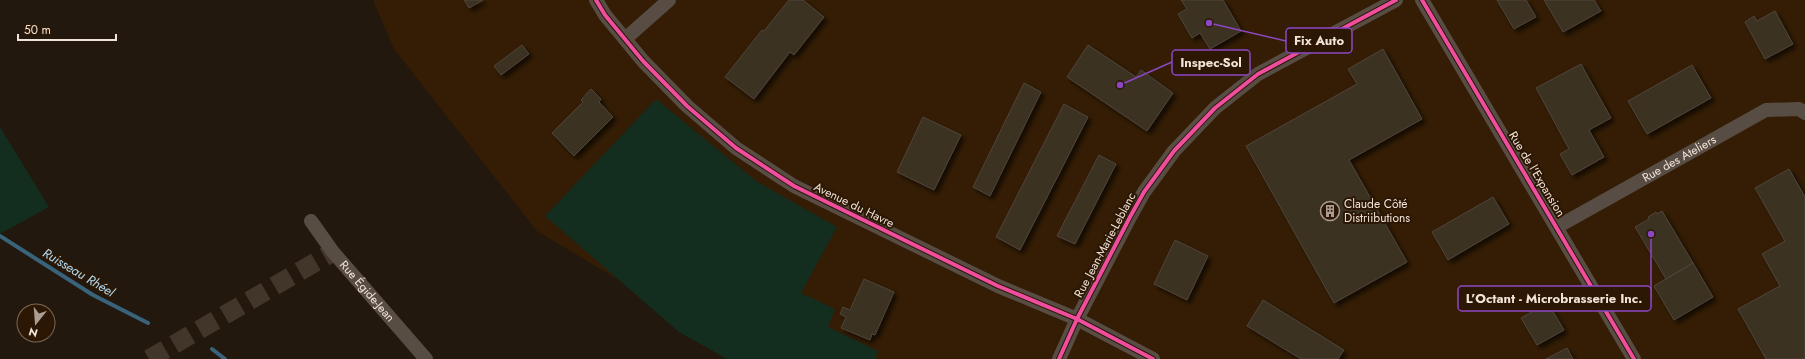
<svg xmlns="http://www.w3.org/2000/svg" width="1805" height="359" font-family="Jost,sans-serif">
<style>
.built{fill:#341d04}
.green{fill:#132d1f}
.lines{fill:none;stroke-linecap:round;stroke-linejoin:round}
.stream{stroke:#38637a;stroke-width:4}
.building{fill:#3b3023;stroke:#4f453b;filter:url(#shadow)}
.secondary-tunnel{stroke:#42362b;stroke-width:19;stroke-dasharray:19 10;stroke-linecap:butt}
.street{stroke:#584d44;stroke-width:14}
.cycleway-casing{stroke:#2c1704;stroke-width:6}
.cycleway{stroke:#ef4d9e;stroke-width:4}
.labels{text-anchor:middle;stroke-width:4;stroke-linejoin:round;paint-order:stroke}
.street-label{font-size:12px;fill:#f2e3d7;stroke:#2c1704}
.poi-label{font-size:12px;fill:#f2e3d7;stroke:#2c1704;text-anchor:start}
.water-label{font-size:13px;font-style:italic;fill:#b0dcf6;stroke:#2c1704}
.leader{fill:none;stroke:#8d47c3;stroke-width:1.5}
.callout-dot{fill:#8d47c3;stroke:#2c1704;stroke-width:1.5}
.callout{fill:#2c1704;stroke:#8d47c3;stroke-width:1.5}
.callout-label{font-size:13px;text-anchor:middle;font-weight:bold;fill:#f2e3d7}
</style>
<defs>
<filter id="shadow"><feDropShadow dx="3.5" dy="3.5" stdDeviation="2" flood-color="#0009"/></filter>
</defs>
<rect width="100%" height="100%" fill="#23180d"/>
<path class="built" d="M373 0H1805V359H750L537 231 394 49Z"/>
<path class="green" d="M656 99 756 181 837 227 801 293 835 309 828 327 878 351 875 359H727L679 332 545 216Z
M0 127 49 207 0 234Z"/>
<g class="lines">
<path class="stream" d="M0 236 93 295 148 323
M212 349 225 359"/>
</g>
<path class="building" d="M464 0H483L469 8Z
M789 0H803L824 17 794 55 790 52 754 99 725 77 762 30 764 31Z
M1181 0H1223L1241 31 1210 49 1200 33 1192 38 1178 14 1187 9Z
M1497 0H1526L1536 17 1514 29Z
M1544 0H1594L1601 11 1563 32Z
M1775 11 1793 44 1765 59 1745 22 1754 16 1757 21Z
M522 45 529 54 501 75 494 66Z
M1088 45 1136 77 1141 70 1173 93 1147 131 1067 77Z
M1383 49 1422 119 1349 160 1407 262 1334 303 1246 146 1357 84 1348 69Z
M1581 64 1611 118 1589 130 1604 157 1572 175 1560 154 1569 149 1536 88Z
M1692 65 1711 98 1647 134 1628 101Z
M1024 83 1041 92 990 196 973 187Z
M591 89 601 99 599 102 613 117 574 156 552 133 583 102 581 100Z
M1064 104 1088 117 1020 250 996 237Z
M923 117 961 135 934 190 897 172Z
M1099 155 1116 164 1075 244 1057 236Z
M1789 169 1805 197V359H1766L1738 309 1780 286 1762 254 1785 241 1755 188Z
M1493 197 1509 224 1448 260 1432 232Z
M1662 211 1693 263 1666 279 1635 227 1649 219 1648 217 1656 212 1657 214Z
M1175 240 1208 256 1187 300 1154 284Z
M1693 263 1713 297 1674 320 1654 286Z
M864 279 894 292 875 335 872 334 870 340 841 328 846 317 840 314 843 307 850 310Z
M1263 300 1344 350 1338 359H1301L1247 326Z
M1548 303 1564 330 1537 345 1521 318Z
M1567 348 1573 359H1546Z"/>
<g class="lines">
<path class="secondary-tunnel" d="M149 359 333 252"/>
<g class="street">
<path d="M596 0 605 15 643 61 687 106 736 148 794 186 998 286 1077 319 1153 359"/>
<path d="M1422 0 1634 359"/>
<path d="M625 39 669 0"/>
<path id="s1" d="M311 221 333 252 426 359"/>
<path id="s2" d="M1557 227 1766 110 1799 109 1805 113"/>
<path d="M1059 359 1077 319 1130 217 1144 192 1174 151 1215 108 1258 74 1396 0"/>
</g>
<defs>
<path id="cycleway" d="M596 0 605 15 643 61 687 106 736 148 794 186 998 286 1077 319 1153 359
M1422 0 1634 359
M1059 359 1077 319 1130 217 1144 192 1174 151 1215 108 1258 74 1396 0"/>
</defs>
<use href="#cycleway" class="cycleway-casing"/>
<use href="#cycleway" class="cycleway"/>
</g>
<defs>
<symbol id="building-ring" viewBox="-11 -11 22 22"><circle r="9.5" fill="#2c1704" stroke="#aa9c90" stroke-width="1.5"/><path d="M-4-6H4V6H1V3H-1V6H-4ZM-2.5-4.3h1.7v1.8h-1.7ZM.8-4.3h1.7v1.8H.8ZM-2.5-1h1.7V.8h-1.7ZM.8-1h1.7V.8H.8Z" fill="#aa9c90"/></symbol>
</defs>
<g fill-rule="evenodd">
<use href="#building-ring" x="1319" y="200" width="22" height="22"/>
</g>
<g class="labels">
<g class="street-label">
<text dy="4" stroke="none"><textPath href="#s2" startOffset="140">Rue des Ateliers</textPath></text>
<text transform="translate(1537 174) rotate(59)" y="4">Rue de l'Expansion</text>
<text transform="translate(854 205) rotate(26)" y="4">Avenue du Havre</text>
<text transform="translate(1105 245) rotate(-62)" y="4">Rue Jean-Marie-Leblanc</text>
<text dy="4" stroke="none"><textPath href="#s1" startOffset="90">Rue Égide-Jean</textPath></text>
</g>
<g class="poi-label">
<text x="1344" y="208">Claude Côté<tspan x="1344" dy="14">Distriibutions</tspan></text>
</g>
<g class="water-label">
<text transform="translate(79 272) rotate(31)" y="5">Ruisseau Rhéel</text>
</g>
</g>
<path class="leader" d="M1209 23L1286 41M1120 85L1172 62M1651 234L1651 299"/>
<g class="callout-dot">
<circle cx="1209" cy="23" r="4"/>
<circle cx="1120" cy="85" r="4"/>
<circle cx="1651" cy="234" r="4"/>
</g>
<g class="callout">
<rect x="1286" y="28" width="66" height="25" rx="4"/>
<rect x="1172" y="50" width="78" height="25" rx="4"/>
<rect x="1458" y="286" width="193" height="25" rx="4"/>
</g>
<g class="callout-label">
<text x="1319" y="45">Fix Auto</text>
<text x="1211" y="67">Inspec-Sol</text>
<text x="1554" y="303">L’Octant - Microbrasserie Inc.</text>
</g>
<g transform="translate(36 323) rotate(197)"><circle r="19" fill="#2c1704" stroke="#7b6958"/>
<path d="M0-3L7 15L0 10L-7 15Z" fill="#aa9c90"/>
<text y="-6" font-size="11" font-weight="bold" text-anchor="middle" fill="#f2e3d7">N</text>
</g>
<path d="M18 34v6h98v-6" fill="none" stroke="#f2e3d7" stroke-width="2"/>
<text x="24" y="34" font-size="12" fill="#f2e3d7" stroke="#2c1704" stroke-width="3" paint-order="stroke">50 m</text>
</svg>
